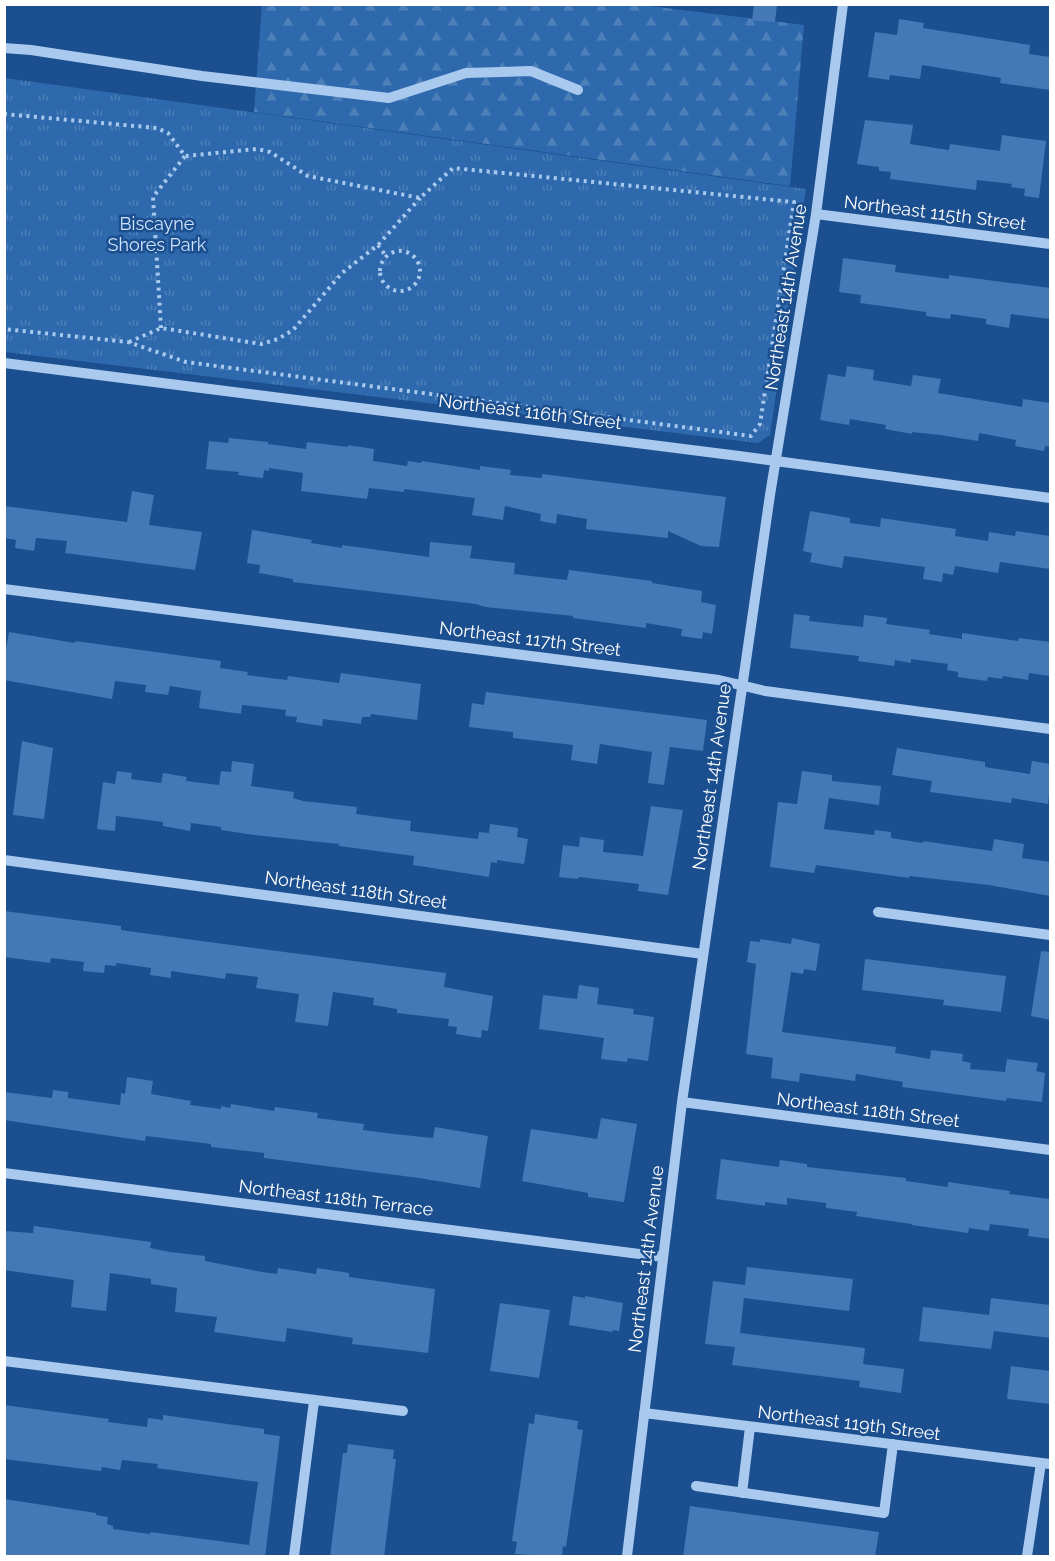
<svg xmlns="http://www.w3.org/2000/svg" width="1055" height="1561" font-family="Raleway,sans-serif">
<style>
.forest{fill:url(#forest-firs)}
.park{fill:url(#park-tufts)}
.building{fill:#4478b7}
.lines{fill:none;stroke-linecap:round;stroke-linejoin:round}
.path{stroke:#a9c9ee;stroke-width:4;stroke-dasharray:3 4.5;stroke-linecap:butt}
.minor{stroke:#a9c9ee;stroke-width:10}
.labels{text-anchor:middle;stroke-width:5;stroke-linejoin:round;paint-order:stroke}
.street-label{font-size:18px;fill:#fff;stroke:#1b4f8f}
.park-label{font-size:18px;fill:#cfe3fa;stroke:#1b4f8f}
</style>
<defs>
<pattern id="forest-firs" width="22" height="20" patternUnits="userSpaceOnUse" patternTransform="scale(1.5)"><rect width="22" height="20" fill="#2e69ad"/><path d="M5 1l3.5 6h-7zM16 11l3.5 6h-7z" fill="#4d80b9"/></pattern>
<pattern id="park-tufts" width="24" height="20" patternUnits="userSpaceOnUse" patternTransform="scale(1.5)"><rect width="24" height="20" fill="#2e69ad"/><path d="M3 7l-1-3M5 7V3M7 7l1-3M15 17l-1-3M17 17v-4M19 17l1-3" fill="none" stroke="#4d80b9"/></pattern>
</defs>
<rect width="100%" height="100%" fill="#1b4f8f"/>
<path class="forest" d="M633 4 804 25 790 186 254 112 262 5Z"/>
<path class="park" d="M5 78 806 189 770 435 758 443 5 352Z"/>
<path class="building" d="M754 4H777L775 22 752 21Z
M899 19 924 23 923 28 1030 45 1029 54 1050 57V90L1000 83 1001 78 922 65 920 79 890 75 889 80 868 77 875 32 897 35Z
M865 120 913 125 910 144 949 150 950 144 1000 151 1002 135 1046 141 1039 198 1024 196 1025 189 1011 187 1012 184 977 180 976 190 890 179 891 172 879 171V167L857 164Z
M843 258 896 265 895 272 949 279V275L1050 288V319L1011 314 1009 328 986 324V319L951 314 950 319 926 316V312L860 303 861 295 839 292Z
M847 366 874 370 873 380 911 386 913 375 941 379 938 393 1022 407 1023 399 1050 403V447L1045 446 1044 451 1015 446 1016 440 979 433 978 441 940 435 912 432V434L885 429 886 425 850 419 849 425 820 420 828 374 845 377Z
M229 438 268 442V444L306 449 307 442 348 447V445L374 449 373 461 407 466 408 461 421 463 422 461 480 470V466L511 470 510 475 542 478V474L726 497 719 547 701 546 668 531V538L586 529 587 519 557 514 556 524 540 521 541 514 505 506 503 520 472 515 475 498 404 489V492L369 488 367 499 301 491 303 473 269 468V471L264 470 263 478 238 475 239 472 206 469 209 441 228 443Z
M132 491 154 495 149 525 202 532 195 570 65 553 67 541 36 538 34 551 15 548 16 540 4 538V506L127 522Z
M810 511 850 518V523L880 527 881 518 956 529 955 536 988 541 989 532 1015 536 1016 531 1050 536V569L1000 562 998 573 955 566 953 575 943 573 942 582 923 579 925 567 844 556 842 568 810 562 812 553 803 551Z
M252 530 312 540 311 543 342 548V545L429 557 430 542 472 546 470 558 515 563 514 574 567 580 569 570 652 581V583L702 591 701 602 716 605 712 634 703 632 702 639 681 636 682 629 646 623V628L573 618V616L485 607 476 604 293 582V579L259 573 260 565 247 563Z
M794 614 810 616 809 621 863 627 864 615 887 618 886 624 930 630 929 634 962 639V633L1018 641 1019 638 1050 642V676L1029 673 1028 680 1003 676 1002 679 988 677 987 681 958 677V672L947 670 948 664 911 659V663L895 660 894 666 858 661 859 656 790 648Z
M9 632 75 643V641L221 661 220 668 248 672 247 675 287 680 288 676 339 683 341 673 421 684 417 720 371 714 370 717H362L361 724 323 719 322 726 296 722 297 717 285 716 286 710 242 705 241 714 199 708 201 691 170 686 168 695 145 692 146 685 115 681 112 699 4 680V660Z
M486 692 707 720 703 751 670 747 664 785 648 783 652 752 600 744 597 764 571 760 573 745 513 738V732L469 727 472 703 484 705Z
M22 741 53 748 44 819 13 815Z
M897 748 985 762V767L1030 774 1032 761 1050 764V788L1048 804 1012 798 1011 803 930 792 932 781 892 775Z
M232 761 254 764 251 786 294 792 293 798 303 801 357 807 356 814 411 821 410 831 478 839 479 832 489 833 490 824 518 828 517 837 528 839 524 864 497 860V863L491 862 489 877 413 865 414 856 339 846V844L254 835 221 830V827L191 823 190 831 163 826V822L116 816 115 831 97 829 103 782 115 784 117 771 132 773 131 779 161 783 163 773 187 777 186 781 219 785 221 771 231 772Z
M802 771 832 775V781L881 786 879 805 829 798 824 829 874 835 875 830 891 832V838L923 843V841L992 851 994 839 1024 844 1022 858 1050 862V896L989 885 909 876V878L816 865 814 873 770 867 778 802 797 804Z
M651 806 683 810 668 895 638 891 639 884 579 877 578 879 559 877 563 845 579 847 580 837 604 840 603 852 643 856Z
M4 911 121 926V930L186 939 446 973 444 987 493 996 488 1031 482 1030 481 1038 456 1034 457 1027 448 1026 449 1019 397 1013V1009L373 1005 374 998 333 992 328 1026 295 1022 299 994 256 988 258 977 226 973 225 979 171 971V978L150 975 151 968 116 963V966L105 965 104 973 83 971 84 962 51 958 50 963 4 957Z
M792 938 820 944 816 971 804 969 803 974 791 972 782 1032 896 1047 895 1053 930 1059 931 1050 963 1054 962 1061 971 1063 970 1069 1005 1072 1007 1059 1038 1063 1036 1071 1045 1073 1042 1102 1007 1098 1006 1101 902 1087 903 1082 856 1074 855 1081 800 1073 799 1082 771 1078 773 1058 746 1054 756 964 747 962 750 941 760 942V939L791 944Z
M1041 951 1050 952V1020L1031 1016Z
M865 959 1006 976 1001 1012 943 1005 944 1000 862 990Z
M579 985 599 988 597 1004 634 1009 633 1014 654 1017 648 1061 628 1058 627 1062 601 1059 604 1038 539 1029 543 995 577 999Z
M127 1077 153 1081 151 1094 191 1101 190 1105 221 1109V1106L230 1108 231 1104 274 1111 275 1107 318 1113 317 1118 364 1124 363 1130 394 1134 433 1138 435 1127 488 1136 480 1188 419 1178 264 1158V1153L211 1147V1144L146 1136 145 1141 4 1120V1092L52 1098 53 1090 68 1092V1098L120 1105 121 1093 125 1094Z
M601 1118 637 1124 624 1202 588 1197V1193L522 1181 531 1129 597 1139Z
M721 1159 779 1167 780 1160 807 1164V1167L906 1178V1181L948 1187V1182L1010 1191 1009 1194 1050 1199V1239L1028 1236 1029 1229 990 1224 989 1231 969 1228 968 1233 912 1225V1224L856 1216 857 1212 826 1208V1203L787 1198V1205L765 1202V1206L716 1199Z
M34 1226 151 1242 150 1248 170 1252 205 1256V1261L262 1272 277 1274 278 1268 316 1274 317 1268 349 1273V1277L435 1289 428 1353 352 1344 353 1338 287 1328 285 1342 214 1332 217 1317 175 1312 177 1288 151 1284V1279L110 1273 106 1311 71 1307 74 1280 4 1270V1231L33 1233Z
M747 1267 853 1279 849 1311 744 1298 740 1333 865 1348 863 1364 904 1369 901 1393 859 1387 860 1381 732 1365 735 1347 705 1344 713 1281 745 1285Z
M573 1296 585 1298V1296L623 1303 619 1331 613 1330 612 1332 569 1325Z
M991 1298 1050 1305V1338L994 1331 991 1349 919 1341 923 1307 989 1315Z
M500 1303 550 1310 539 1378 490 1371Z
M1011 1366 1050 1371V1404L1007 1399Z
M4 1405 109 1419 108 1422 147 1427 148 1418 163 1420V1415L264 1429V1434L280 1436 265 1557H4V1499L96 1513V1515L108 1517 107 1524 113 1526V1529L150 1534V1532L249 1545 258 1482 157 1468 158 1464 122 1460 120 1470 102 1467 101 1471 4 1459Z
M535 1414 578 1421 577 1429 583 1430 566 1547 563 1546 562 1557 515 1554 517 1542 512 1541 529 1423 534 1424Z
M348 1444 394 1450 393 1459H396L384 1557H330L343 1453H347Z
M690 1506 879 1532 875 1557H683Z"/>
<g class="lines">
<path class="path" d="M4 114 157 128 168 133 185 156 257 149 270 152 308 176 420 198 453 168 794 202 760 424 751 436 186 362 128 342 4 329
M378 245 386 256
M380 271a20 20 0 1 1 40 0a20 20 0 1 1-40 0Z
M161 328 153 197 185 156
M129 342 161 328 261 344 278 339 293 330 342 273 378 245 420 198"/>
<path class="minor" d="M4 48 31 50 202 76 389 98 466 73 531 71 578 90
M816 214 1050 244
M4 363 739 456 1050 498
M4 589 719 680 765 691 1050 729
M4 860 703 954
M878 912 1050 935
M682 1102 1050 1150
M4 1173 663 1257
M4 1361 403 1411
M644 1413 1050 1464
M696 1486 884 1513 893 1444
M742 1493 750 1427
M294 1556 314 1401
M627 1556 682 1102 770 495 816 214 843 4
M1027 1556 1041 1463"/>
</g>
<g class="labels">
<g class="street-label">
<text transform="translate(935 213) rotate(7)" y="6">Northeast 115th Street</text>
<text transform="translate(786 297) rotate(-81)" y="6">Northeast 14th Avenue</text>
<text transform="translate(530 412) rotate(7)" y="6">Northeast 116th Street</text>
<text transform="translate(530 639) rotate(7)" y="6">Northeast 117th Street</text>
<text transform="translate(712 777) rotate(-82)" y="6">Northeast 14th Avenue</text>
<text transform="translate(356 890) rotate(8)" y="6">Northeast 118th Street</text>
<text transform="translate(868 1110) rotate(7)" y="6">Northeast 118th Street</text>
<text transform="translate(336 1198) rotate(7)" y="6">Northeast 118th Terrace</text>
<text transform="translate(646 1259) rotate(-83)" y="6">Northeast 14th Avenue</text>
<text transform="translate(849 1423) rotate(7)" y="6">Northeast 119th Street</text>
</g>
<g class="park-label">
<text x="157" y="230">Biscayne<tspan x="157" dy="21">Shores Park</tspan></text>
</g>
</g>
<rect width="1055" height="1561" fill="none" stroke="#ffffff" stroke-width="12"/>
</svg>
